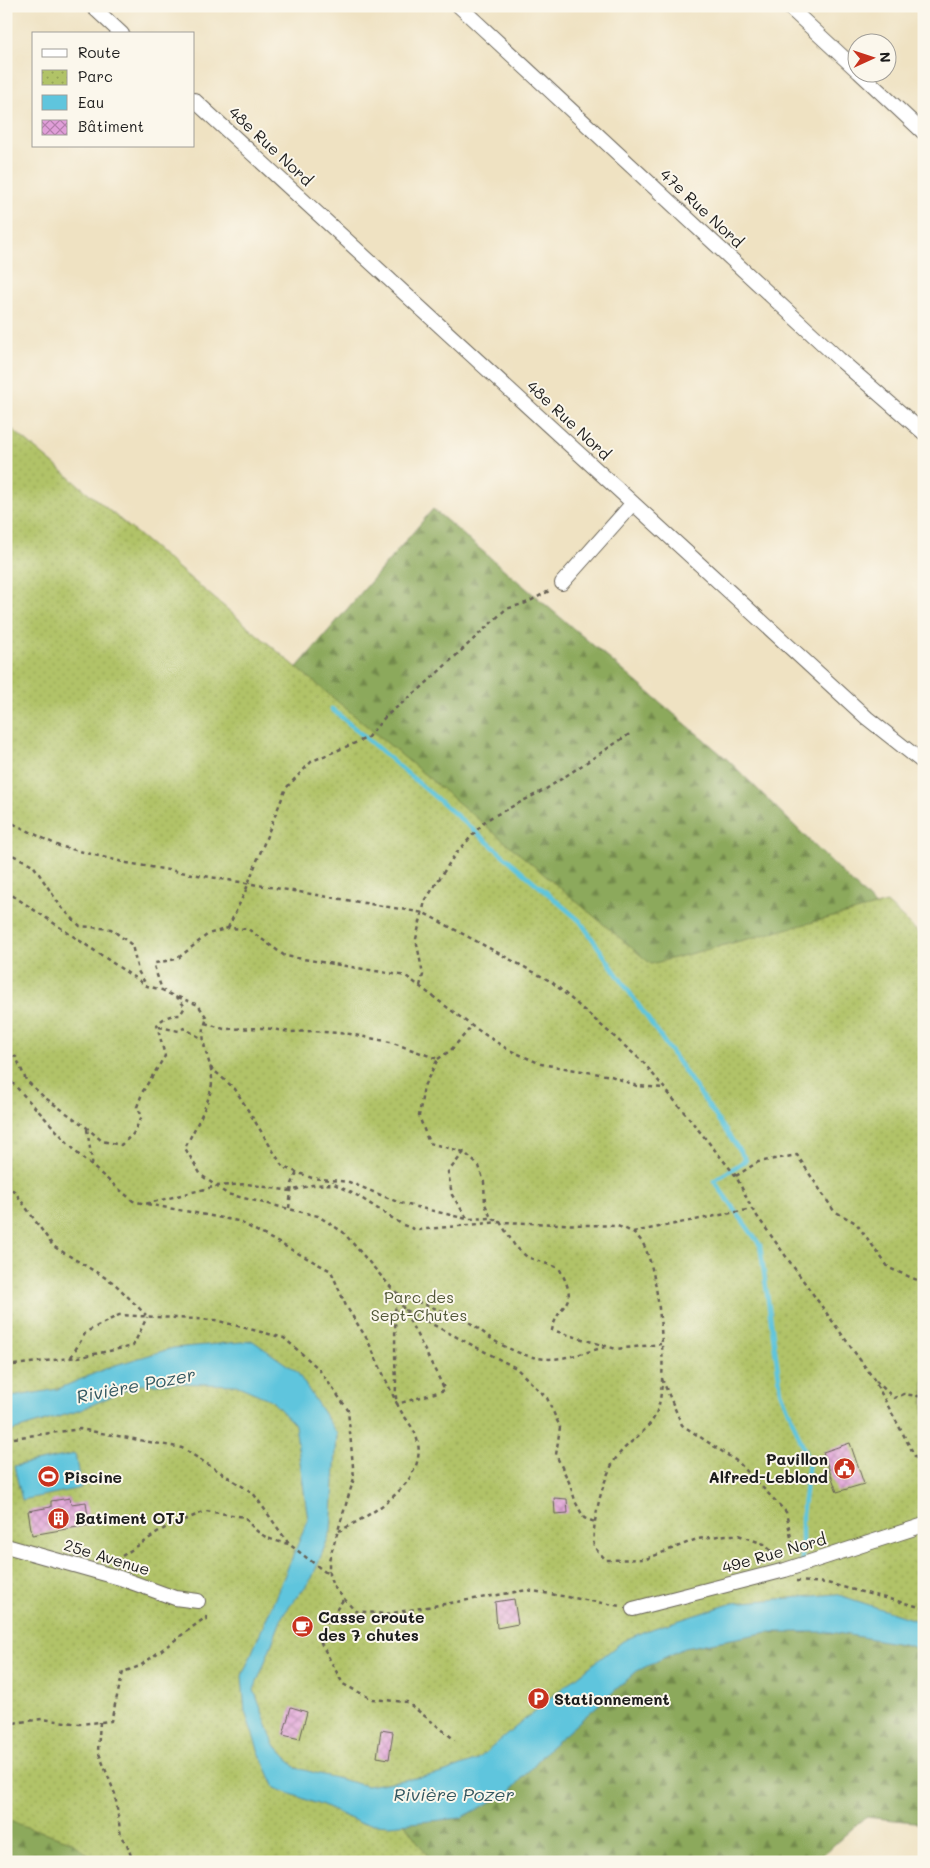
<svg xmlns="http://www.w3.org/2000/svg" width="930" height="1868" font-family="Mali,sans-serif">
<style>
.forest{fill:url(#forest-firs);stroke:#54623c}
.park{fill:url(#park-dots);stroke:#667042}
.water{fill:#5fc5dd;stroke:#3e707c}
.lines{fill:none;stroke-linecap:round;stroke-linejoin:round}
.stream{stroke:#5fc5dd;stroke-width:4.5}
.building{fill:url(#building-cross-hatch)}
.minor-casing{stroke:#666156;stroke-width:16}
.path{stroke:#666156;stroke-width:2.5;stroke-dasharray:4 4;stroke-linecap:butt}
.minor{stroke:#fff;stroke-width:14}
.path-bridge{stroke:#666156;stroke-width:2.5;stroke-dasharray:4 4;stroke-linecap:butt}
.labels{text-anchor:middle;stroke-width:4;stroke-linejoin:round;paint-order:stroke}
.street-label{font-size:16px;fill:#1c1c1c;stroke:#fbf7ec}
.park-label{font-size:16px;fill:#505636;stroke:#fbf7ec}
.poi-label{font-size:16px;font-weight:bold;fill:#1c1c1c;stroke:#fbf7ec;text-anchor:start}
.water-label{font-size:18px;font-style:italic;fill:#335760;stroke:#fbf7ec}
</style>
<defs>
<pattern id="forest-firs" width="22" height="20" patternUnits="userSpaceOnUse" patternTransform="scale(1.25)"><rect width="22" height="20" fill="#8ca95c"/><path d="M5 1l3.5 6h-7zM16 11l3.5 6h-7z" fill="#72894b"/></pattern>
<pattern id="park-dots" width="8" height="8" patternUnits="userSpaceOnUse" patternTransform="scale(1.25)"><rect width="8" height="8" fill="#b1c367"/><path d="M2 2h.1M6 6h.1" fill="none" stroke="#98a759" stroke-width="1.8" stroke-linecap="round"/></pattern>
<pattern id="building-cross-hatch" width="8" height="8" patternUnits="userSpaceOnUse" patternTransform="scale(1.25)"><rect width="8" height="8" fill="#e09ed8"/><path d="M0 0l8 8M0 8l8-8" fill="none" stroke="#b580ae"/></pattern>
</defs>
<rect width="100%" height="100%" fill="#fbf7ec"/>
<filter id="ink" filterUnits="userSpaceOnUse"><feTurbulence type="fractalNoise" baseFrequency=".02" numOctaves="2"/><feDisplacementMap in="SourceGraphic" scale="10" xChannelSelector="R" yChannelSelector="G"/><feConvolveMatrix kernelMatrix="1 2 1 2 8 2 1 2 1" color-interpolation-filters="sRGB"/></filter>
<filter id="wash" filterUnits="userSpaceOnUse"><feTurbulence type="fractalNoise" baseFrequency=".0096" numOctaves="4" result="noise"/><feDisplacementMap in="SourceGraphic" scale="20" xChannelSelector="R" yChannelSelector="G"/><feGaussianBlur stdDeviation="1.12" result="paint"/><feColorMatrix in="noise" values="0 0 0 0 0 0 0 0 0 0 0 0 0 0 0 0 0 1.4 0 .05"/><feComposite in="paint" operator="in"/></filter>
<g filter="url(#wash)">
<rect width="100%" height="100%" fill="#efe2c2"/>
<path class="forest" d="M6 444 287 679 433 509 728 760 924 954V1823L865 1817 815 1862H6Z"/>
<path class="park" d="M6 424 651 964 887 903 924 938V1639L784 1619 640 1660 404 1823 432 1862H97L71 1841 6 1820Z"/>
<path class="water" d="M253 1341 297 1372 337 1434 331 1531 312 1578 283 1615 254 1690 274 1744 296 1768 367 1786 440 1774 477 1760 557 1692 623 1641 645 1631 733 1603 836 1594 924 1623V1651L908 1645 831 1632H768L684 1648 637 1671 548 1749 510 1792 461 1818 390 1825 360 1823 323 1806 275 1788 259 1752 245 1712 242 1676 308 1520 295 1425 271 1400 236 1385 174 1383 137 1385 78 1411 6 1433V1398L58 1389 112 1366 173 1348Z
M75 1454 81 1488 22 1500 14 1466Z"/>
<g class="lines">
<path class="stream" d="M332 709 580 921 746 1160 714 1181 760 1245 781 1391 809 1462 802 1514V1561"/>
</g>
<g id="blocks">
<path class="building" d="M850 1443 864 1484 837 1492 823 1452Z
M70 1498 71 1504 86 1502 89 1525 32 1535 28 1511 51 1507V1501Z
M554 1498 567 1499 568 1513 555 1514Z
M514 1599 518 1624 497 1628 495 1602Z
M291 1707 307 1712 300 1739 283 1735Z
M381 1730 393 1732 389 1759 377 1757Z"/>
</g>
</g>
<g filter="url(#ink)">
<use href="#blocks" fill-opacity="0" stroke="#666156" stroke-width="1"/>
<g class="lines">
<defs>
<path id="minor" d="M92 6 122 34
M459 6 839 359 924 433
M788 6 858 71
M859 72 924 133
M194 100 867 718 924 763
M562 583 633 503
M6 1546 120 1578 175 1598 198 1601
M633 1609 785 1570 924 1525"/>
</defs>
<use href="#minor" class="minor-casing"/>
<path class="path" d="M6 820 59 846 127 863 424 913 552 982 643 1062 736 1176 752 1209 873 1378 924 1473
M6 852 33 865 61 907 80 926 111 929 132 945 138 971 147 986
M251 876 286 788 312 761 367 738 386 716 421 688 506 609 526 603 551 590
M6 891 147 986 162 990
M228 928 246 890
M420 986 423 975 416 939 425 901 454 856 486 820 546 789 631 733
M178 997 198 1005 207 1018C197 1043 211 1057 212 1079 213 1098 193 1131 185 1148L201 1175 227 1194 318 1216 343 1232 395 1292C396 1322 394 1351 396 1380 396 1387 395 1396 397 1403 400 1413 412 1424 416 1436 432 1480 372 1515 339 1531
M205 1023 224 1029 265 1028 291 1032 312 1031 350 1034 390 1042 438 1059 424 1086 419 1116 429 1143 464 1152 479 1166 484 1182 485 1204 491 1218 500 1222 515 1246 527 1257 559 1268C581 1308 560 1298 552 1330L616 1349 661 1344
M159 1027 179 1031 184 1028 204 1040
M6 1052 16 1057 26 1080 44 1097 86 1127 102 1141 121 1145 133 1134 142 1116 137 1107 143 1091 165 1056 157 1025C163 1017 171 1015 180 1015L185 1007 179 999 162 990 154 966 155 963 177 959 208 934 228 928 248 929 285 956 406 976 472 1026 507 1049 541 1064 611 1076 637 1086 664 1088
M438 1059 451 1050 472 1026
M210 1067 235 1089 283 1167 312 1178 349 1182 400 1203 467 1219 491 1218
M6 1076 80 1156 133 1201 145 1204 217 1186 247 1184 291 1191 312 1185 334 1184 358 1196 403 1225 417 1230 500 1222 617 1226C627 1229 636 1233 642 1242 660 1270 669 1380 657 1411 651 1429 632 1439 620 1453 604 1470 591 1524 594 1547L606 1560 646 1559 697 1539 726 1535H738L764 1544 778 1558
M87 1129 93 1167
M464 1152 448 1172 452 1195 467 1218
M736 1176 758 1162 797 1155 834 1211 856 1223 889 1268 924 1283
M6 1184 15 1192 53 1246 114 1283 146 1315
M147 1204 238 1221 331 1271 346 1306 367 1339 397 1404 445 1390 396 1294
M289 1208 292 1184 297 1172
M633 1232 752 1209
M395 1292C418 1303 441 1310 463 1319 476 1325 486 1336 498 1343 543 1367 559 1360 605 1347
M405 1310 516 1368 547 1398 560 1427 556 1455 569 1482 576 1503 584 1518 595 1522
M71 1357 86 1332 119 1315 215 1320 284 1338 318 1368 348 1410 354 1478 329 1560V1575L333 1586 355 1611 386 1614 527 1590 620 1606
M6 1366 85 1356 133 1346 147 1317
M662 1379 682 1425 738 1462 786 1512 792 1543
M876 1381 894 1398 904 1394 924 1397
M6 1439 80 1429 182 1448 253 1493 289 1544 329 1575
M122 1556 165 1528 206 1511 245 1517C257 1535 268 1540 289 1544
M796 1581 827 1583 924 1608
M343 1600 326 1625 321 1643 343 1684 372 1699 407 1702 455 1740
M100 1722 98 1751 115 1794 121 1837 127 1844 133 1862
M6 1724 42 1719 80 1724 111 1721 123 1672 140 1666 206 1617 207 1621"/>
<use href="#minor" class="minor"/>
<path class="path-bridge" d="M246 890 251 876"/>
</g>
</g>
<defs>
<symbol id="civic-disc" viewBox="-11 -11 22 22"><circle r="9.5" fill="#c8321e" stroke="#fbf7ec"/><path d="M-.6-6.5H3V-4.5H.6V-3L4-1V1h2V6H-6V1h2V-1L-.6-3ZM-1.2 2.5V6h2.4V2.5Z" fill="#fff"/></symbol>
<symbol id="stadium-disc" viewBox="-11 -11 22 22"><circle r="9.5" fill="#c8321e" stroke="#fbf7ec"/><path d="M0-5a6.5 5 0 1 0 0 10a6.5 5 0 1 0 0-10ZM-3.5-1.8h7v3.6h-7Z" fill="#fff"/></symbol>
<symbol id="building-disc" viewBox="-11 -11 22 22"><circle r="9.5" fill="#c8321e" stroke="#fbf7ec"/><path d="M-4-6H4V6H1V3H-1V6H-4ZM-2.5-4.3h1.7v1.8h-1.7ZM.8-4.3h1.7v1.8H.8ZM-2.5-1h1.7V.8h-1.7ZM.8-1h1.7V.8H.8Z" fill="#fff"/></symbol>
<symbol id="cafe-disc" viewBox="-11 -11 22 22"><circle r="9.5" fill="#c8321e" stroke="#fbf7ec"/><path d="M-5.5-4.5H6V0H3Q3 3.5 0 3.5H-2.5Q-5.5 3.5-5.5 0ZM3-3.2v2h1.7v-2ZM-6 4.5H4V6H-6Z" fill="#fff"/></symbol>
<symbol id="parking-disc" viewBox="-11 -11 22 22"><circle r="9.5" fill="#c8321e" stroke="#fbf7ec"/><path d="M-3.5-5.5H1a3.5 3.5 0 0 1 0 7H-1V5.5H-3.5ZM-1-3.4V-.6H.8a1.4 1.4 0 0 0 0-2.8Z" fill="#fff"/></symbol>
</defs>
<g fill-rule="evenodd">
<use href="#civic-disc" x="832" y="1456" width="25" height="25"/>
<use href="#stadium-disc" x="36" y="1464" width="25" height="25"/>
<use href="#building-disc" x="46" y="1506" width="25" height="25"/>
<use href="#cafe-disc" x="290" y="1614" width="25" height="25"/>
<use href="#parking-disc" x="526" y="1686" width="25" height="25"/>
</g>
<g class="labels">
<g class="street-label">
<text transform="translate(271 146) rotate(43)" y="6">48e Rue Nord</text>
<text transform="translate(702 208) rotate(43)" y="6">47e Rue Nord</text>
<text transform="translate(569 420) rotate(43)" y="6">48e Rue Nord</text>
<text transform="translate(774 1553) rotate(-16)" y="6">49e Rue Nord</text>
<text transform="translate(107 1557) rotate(17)" y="6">25e Avenue</text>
</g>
<g class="park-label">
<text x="419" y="1303">Parc des<tspan x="419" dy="18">Sept-Chutes</tspan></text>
</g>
<g class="poi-label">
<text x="828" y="1465" text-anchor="end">Pavillon<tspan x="828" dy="18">Alfred-Leblond</tspan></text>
<text x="64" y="1483">Piscine</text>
<text x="75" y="1524">Batiment OTJ</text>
<text x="318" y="1623">Casse croute<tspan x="318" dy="18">des 7 chutes</tspan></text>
<text x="554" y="1705">Stationnement</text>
</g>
<g class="water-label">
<text transform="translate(136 1386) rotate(-11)" y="6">Rivière Pozer</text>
<text x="454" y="1801">Rivière Pozer</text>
</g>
</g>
<rect width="930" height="1868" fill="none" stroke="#fbf7ec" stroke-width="25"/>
<rect x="32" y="32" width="162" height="115" fill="#fbf7ec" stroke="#a29f99"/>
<rect x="42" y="49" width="25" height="8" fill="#ffffff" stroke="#a29f99"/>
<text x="78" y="58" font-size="15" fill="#1c1c1c">Route</text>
<rect x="42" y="70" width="25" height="15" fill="url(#park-dots)" stroke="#a29f99"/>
<text x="78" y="82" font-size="15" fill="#1c1c1c">Parc</text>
<rect x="42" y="95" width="25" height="15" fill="#5fc5dd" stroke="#a29f99"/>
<text x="78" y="108" font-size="15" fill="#1c1c1c">Eau</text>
<rect x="42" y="120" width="25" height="15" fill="url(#building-cross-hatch)" stroke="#a29f99"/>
<text x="78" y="132" font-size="15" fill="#1c1c1c">Bâtiment</text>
<g transform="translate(872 58) rotate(87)"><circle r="24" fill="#fbf7ec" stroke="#a29f99"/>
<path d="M0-4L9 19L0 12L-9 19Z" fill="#c8321e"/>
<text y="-8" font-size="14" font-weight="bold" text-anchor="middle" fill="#1c1c1c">N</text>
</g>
</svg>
